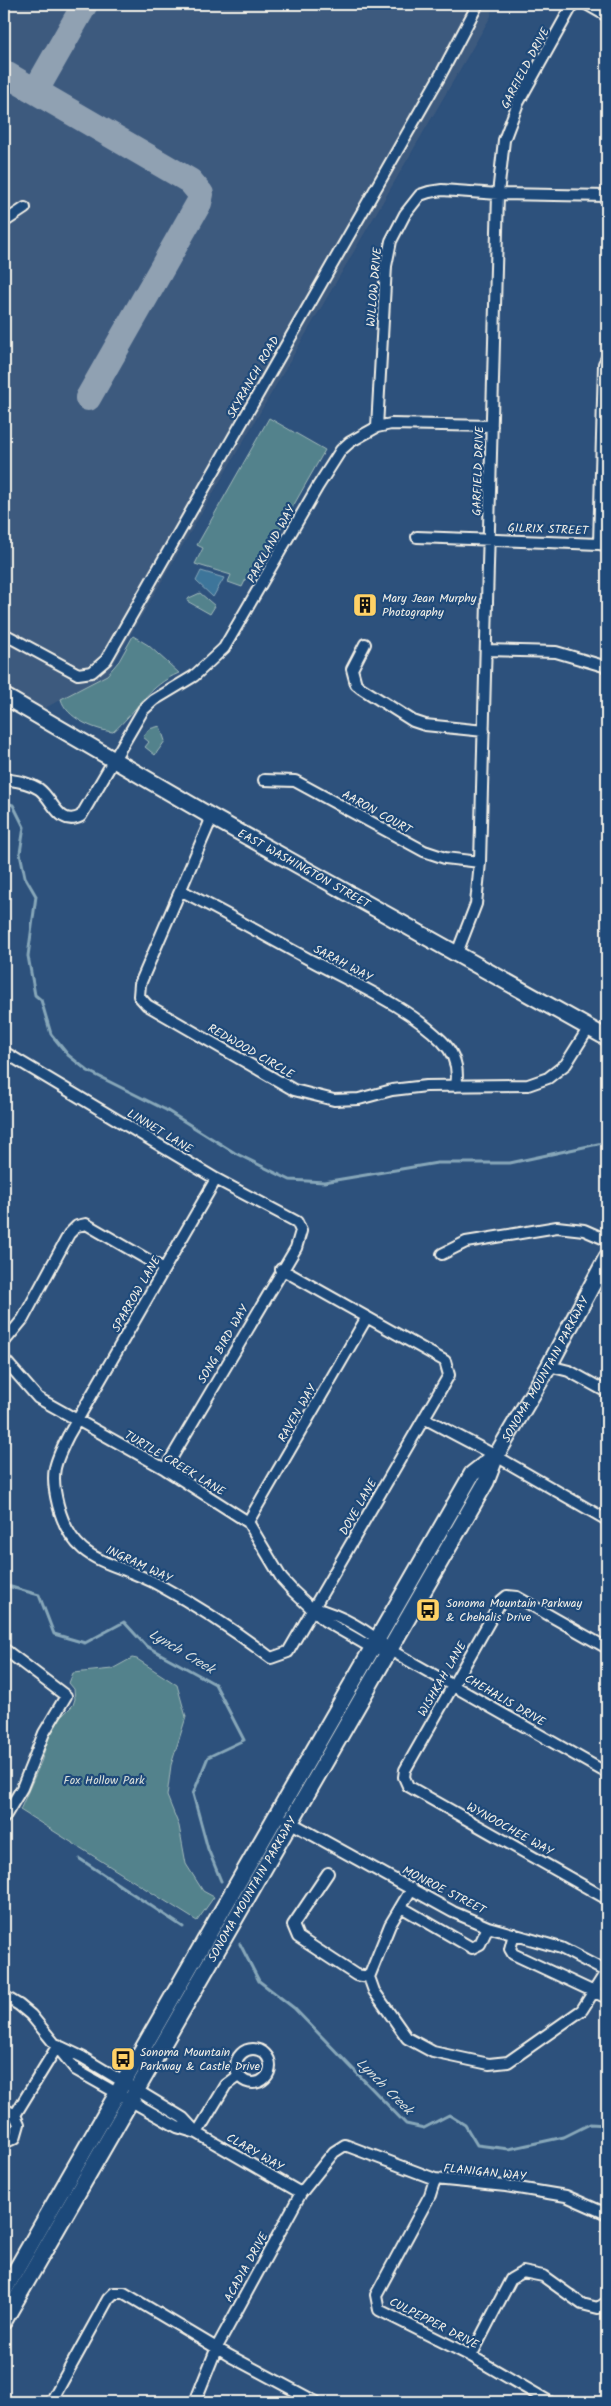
<svg xmlns="http://www.w3.org/2000/svg" width="611" height="2406" font-family="Kalam,sans-serif">
<style>
.built{fill:#3e5a7e}
.green{fill:#52828c;stroke:#a3baba}
.water{fill:#3e759a;stroke:#87a7b9}
.lines{fill:none;stroke-linecap:round;stroke-linejoin:round}
.stream{stroke:#87a7b9;stroke-width:3}
.taxiway{stroke:#90a1b2;stroke-width:26}
.street-casing{stroke:#f4f1e8;stroke-width:14}
.secondary-casing{stroke:#f4f1e8;stroke-width:19}
.street{stroke:#1f4a7a;stroke-width:10}
.secondary{stroke:#1f4a7a;stroke-width:15}
.labels{text-anchor:middle;stroke-width:4.5;stroke-linejoin:round;paint-order:stroke}
.street-label{font-size:12px;fill:#f4f1e8;stroke:#1f4a7a}
.poi-label{font-size:12px;fill:#f4f1e8;stroke:#1f4a7a;text-anchor:start}
.park-label{font-size:12px;fill:#dce0da;stroke:#1f4a7a}
.water-label{font-size:14px;font-style:italic;fill:#d9dedc;stroke:#1f4a7a}
</style>
<rect width="100%" height="100%" fill="#2d517c"/>
<filter id="ink" filterUnits="userSpaceOnUse"><feTurbulence type="fractalNoise" baseFrequency=".02" numOctaves="2"/><feDisplacementMap in="SourceGraphic" scale="10" xChannelSelector="R" yChannelSelector="G"/><feConvolveMatrix kernelMatrix="1 2 1 2 8 2 1 2 1" color-interpolation-filters="sRGB"/></filter>
<g filter="url(#ink)">
<path class="built" d="M4 4H492L491 16 107 675 41 710 4 688Z"/>
<path class="green" d="M269 418 325 450 254 575 249 573 242 587 228 582 231 575 195 564 203 548 197 545Z
M200 593 215 606 210 614 187 601 189 598Z
M133 636 148 645 179 673C149 685 136 712 113 732 95 730 66 718 61 699L107 675 119 661Z
M160 726 165 741 155 755 145 747 149 742 143 737 149 729Z
M132 1658 137 1659 177 1685 186 1717 171 1765 167 1796 179 1826 186 1864 203 1891 214 1897 197 1921 20 1810 41 1762 50 1733 57 1721 73 1705 75 1699 74 1689 69 1683 73 1673 112 1669Z"/>
<path class="water" d="M201 571 224 578 213 597 196 581Z"/>
<g class="lines">
<path class="stream" d="M4 802 13 805 24 827 20 853 25 877 36 896 28 956 35 995 41 1000 51 1034 68 1055 88 1071 166 1110 235 1153 290 1180 324 1182 437 1163H510L607 1142
M4 1479 6 1527 4 1528
M4 1585 39 1595 54 1634 85 1643 124 1622 146 1646 215 1684 244 1740 208 1757 193 1794 208 1849 221 1881
M80 1859 183 1927
M240 1944 259 1981 294 2008 406 2124 424 2128 449 2115 465 2125 477 2145 509 2149 564 2137 590 2124 607 2125"/>
<path class="taxiway" d="M4 73 190 181 201 194 199 203 88 398
M36 90 85 4"/>
<defs>
<path id="street" d="M586 4 607 16
M4 222 25 208
M377 427 386 266 391 241 405 214 420 195 429 192 442 190 498 194 607 196
M417 537 599 544 607 546
M599 544 604 364 607 358
M4 634 78 674 92 672 106 660 440 76 478 4
M365 644 352 669 356 684 361 688 413 721 425 725 484 731
M486 650 556 652 607 667
M4 779C16 781 28 782 39 789 53 799 59 828 81 816L143 710 154 700 194 676 224 648 318 486 341 450 350 442 377 427 391 424 492 426
M264 780 295 781 424 851 445 858 480 862
M212 817 140 984 139 996 147 1005 294 1090 334 1100 359 1099 392 1090 426 1086 528 1085 548 1078 566 1064 588 1029
M182 891C227 914 271 939 316 963 359 986 408 1007 442 1041 455 1054 459 1069 456 1086
M457 953 476 904 480 862 498 194 504 140 518 103 573 4
M4 1052 216 1179 297 1222 301 1231 296 1248 165 1469
M216 1179 68 1436C54 1464 50 1474 58 1505 74 1566 111 1559 159 1585 196 1605 238 1633 271 1658L288 1652 449 1375 445 1361 281 1269
M442 1254 466 1242 557 1227 584 1230 607 1240
M4 1342 23 1319 69 1234 77 1226 86 1224 164 1269
M4 1359 38 1398 165 1469 248 1522 282 1579 293 1591 325 1621 372 1648 377 1649
M549 1366 569 1371 607 1392
M424 1418 496 1456 607 1520
M248 1522 367 1317
M314 1608C341 1615 369 1631 390 1650L607 1773
M607 1648 517 1597 507 1596 501 1601 405 1770 404 1777 408 1786 607 1899
M4 1649 66 1696 44 1733 22 1788 4 1818
M286 1820 453 1912 488 1927 561 1948 607 1972
M328 1873 293 1925 298 1937 356 1975 369 1977
M412 1888 390 1925 369 1977 374 1991 407 2038 433 2052 489 2064 508 2062 582 2010 606 1972
M401 1907 472 1948 480 1944 488 1927
M514 1934 510 1949 513 1954 607 1998
M4 1996 19 2005 31 2015 76 2070 177 2127 197 2133 301 2193
M61 2047 82 2057 183 2118 196 2132
M236 2066a17 17 0 1 1 34 0a17 17 0 1 1-34 0Z
M4 2109 15 2115 19 2124 15 2138 4 2143
M15 2115 58 2045
M197 2133 226 2085 238 2076
M435 2179 430 2195 376 2295 379 2310 471 2356 550 2402
M471 2356 511 2279 523 2272 543 2276 582 2304 598 2308 607 2302
M51 2402 108 2299 114 2293H124L230 2356 316 2402
M195 2402 217 2347 301 2193 334 2152 345 2145 435 2179 506 2186 566 2196 607 2214"/>
<g id="secondary">
<path id="s1" d="M4 696 212 817 607 1038"/>
<path d="M4 2291 472 1474 495 1456"/>
<path id="s2" d="M4 2321 486 1482 496 1456 549 1366 607 1257"/>
</g>
</defs>
<use href="#street" class="street-casing"/>
<use href="#secondary" class="secondary-casing"/>
<use href="#street" class="street"/>
<use href="#secondary" class="secondary"/>
</g>
</g>
<defs>
<symbol id="building-square" viewBox="-11 -11 22 22"><rect x="-9" y="-9" width="18" height="18" rx="4" fill="#ffd166" stroke="#1f4a7a"/><path d="M-4-6H4V6H1V3H-1V6H-4ZM-2.5-4.3h1.7v1.8h-1.7ZM.8-4.3h1.7v1.8H.8ZM-2.5-1h1.7V.8h-1.7ZM.8-1h1.7V.8H.8Z" fill="#111"/></symbol>
<symbol id="bus-square" viewBox="-11 -11 22 22"><rect x="-9" y="-9" width="18" height="18" rx="4" fill="#ffd166" stroke="#1f4a7a"/><path d="M-5-6H5V4H4V6H2V4H-2V6H-4V4H-5ZM-3.5-4V0h7V-4ZM-3.5 1.2v1.5H-2V1.2ZM2 1.2v1.5H3.5V1.2Z" fill="#111"/></symbol>
</defs>
<g fill-rule="evenodd">
<use href="#building-square" x="351" y="591" width="28" height="28"/>
<use href="#bus-square" x="414" y="1596" width="28" height="28"/>
<use href="#bus-square" x="109" y="2045" width="28" height="28"/>
</g>
<g class="labels">
<g class="street-label">
<text transform="translate(525 68) rotate(-62)" y="4">GARFIELD DRIVE</text>
<text transform="translate(374 287) rotate(-85)" y="4">WILLOW DRIVE</text>
<text transform="translate(253 377) rotate(-60)" y="4">SKYRANCH ROAD</text>
<text transform="translate(478 471) rotate(-88)" y="4">GARFIELD DRIVE</text>
<text transform="translate(548 529) rotate(2)" y="4">GILRIX STREET</text>
<text transform="translate(271 544) rotate(-61)" y="4">PARKLAND WAY</text>
<text transform="translate(377 812) rotate(29)" y="4">AARON COURT</text>
<text dy="4" stroke="none"><textPath href="#s1" startOffset="346">EAST WASHINGTON STREET</textPath></text>
<text transform="translate(343 963) rotate(28)" y="4">SARAH WAY</text>
<text transform="translate(251 1051) rotate(30)" y="4">REDWOOD CIRCLE</text>
<text transform="translate(160 1131) rotate(31)" y="4">LINNET LANE</text>
<text transform="translate(136 1294) rotate(-60)" y="4">SPARROW LANE</text>
<text transform="translate(223 1344) rotate(-60)" y="4">SONG BIRD WAY</text>
<text dy="4" stroke="none"><textPath href="#s2" startOffset="1095">SONOMA MOUNTAIN PARKWAY</textPath></text>
<text transform="translate(297 1413) rotate(-60)" y="4">RAVEN WAY</text>
<text transform="translate(175 1463) rotate(31)" y="4">TURTLE CREEK LANE</text>
<text transform="translate(358 1507) rotate(-60)" y="4">DOVE LANE</text>
<text transform="translate(139 1564) rotate(25)" y="4">INGRAM WAY</text>
<text transform="translate(442 1679) rotate(-60)" y="4">WISHKAH LANE</text>
<text transform="translate(505 1700) rotate(30)" y="4">CHEHALIS DRIVE</text>
<text transform="translate(510 1829) rotate(29)" y="4">WYNOOCHEE WAY</text>
<text dy="4" stroke="none"><textPath href="#s2" startOffset="498">SONOMA MOUNTAIN PARKWAY</textPath></text>
<text transform="translate(444 1890) rotate(27)" y="4">MONROE STREET</text>
<text transform="translate(255 2152) rotate(30)" y="4">CLARY WAY</text>
<text transform="translate(485 2172) rotate(6)" y="4">FLANIGAN WAY</text>
<text transform="translate(246 2267) rotate(-61)" y="4">ACADIA DRIVE</text>
<text transform="translate(434 2323) rotate(27)" y="4">CULPEPPER DRIVE</text>
</g>
<g class="poi-label">
<text x="382" y="602">Mary Jean Murphy<tspan x="382" dy="14">Photography</tspan></text>
<text x="446" y="1607">Sonoma Mountain Parkway<tspan x="446" dy="14">&amp; Chehalis Drive</tspan></text>
<text x="140" y="2056">Sonoma Mountain<tspan x="140" dy="14">Parkway &amp; Castle Drive</tspan></text>
</g>
<g class="park-label">
<text x="104" y="1784">Fox Hollow Park</text>
</g>
<g class="water-label">
<text transform="translate(182 1651) rotate(31)" y="5">Lynch Creek</text>
<text transform="translate(385 2086) rotate(45)" y="5">Lynch Creek</text>
</g>
</g>
<rect width="611" height="2406" fill="none" stroke="#1f4a7a" stroke-width="20"/>
<rect x="10" y="10" width="591" height="2386" fill="none" stroke="#f4f1e8" stroke-width="2" filter="url(#ink)"/>
</svg>
